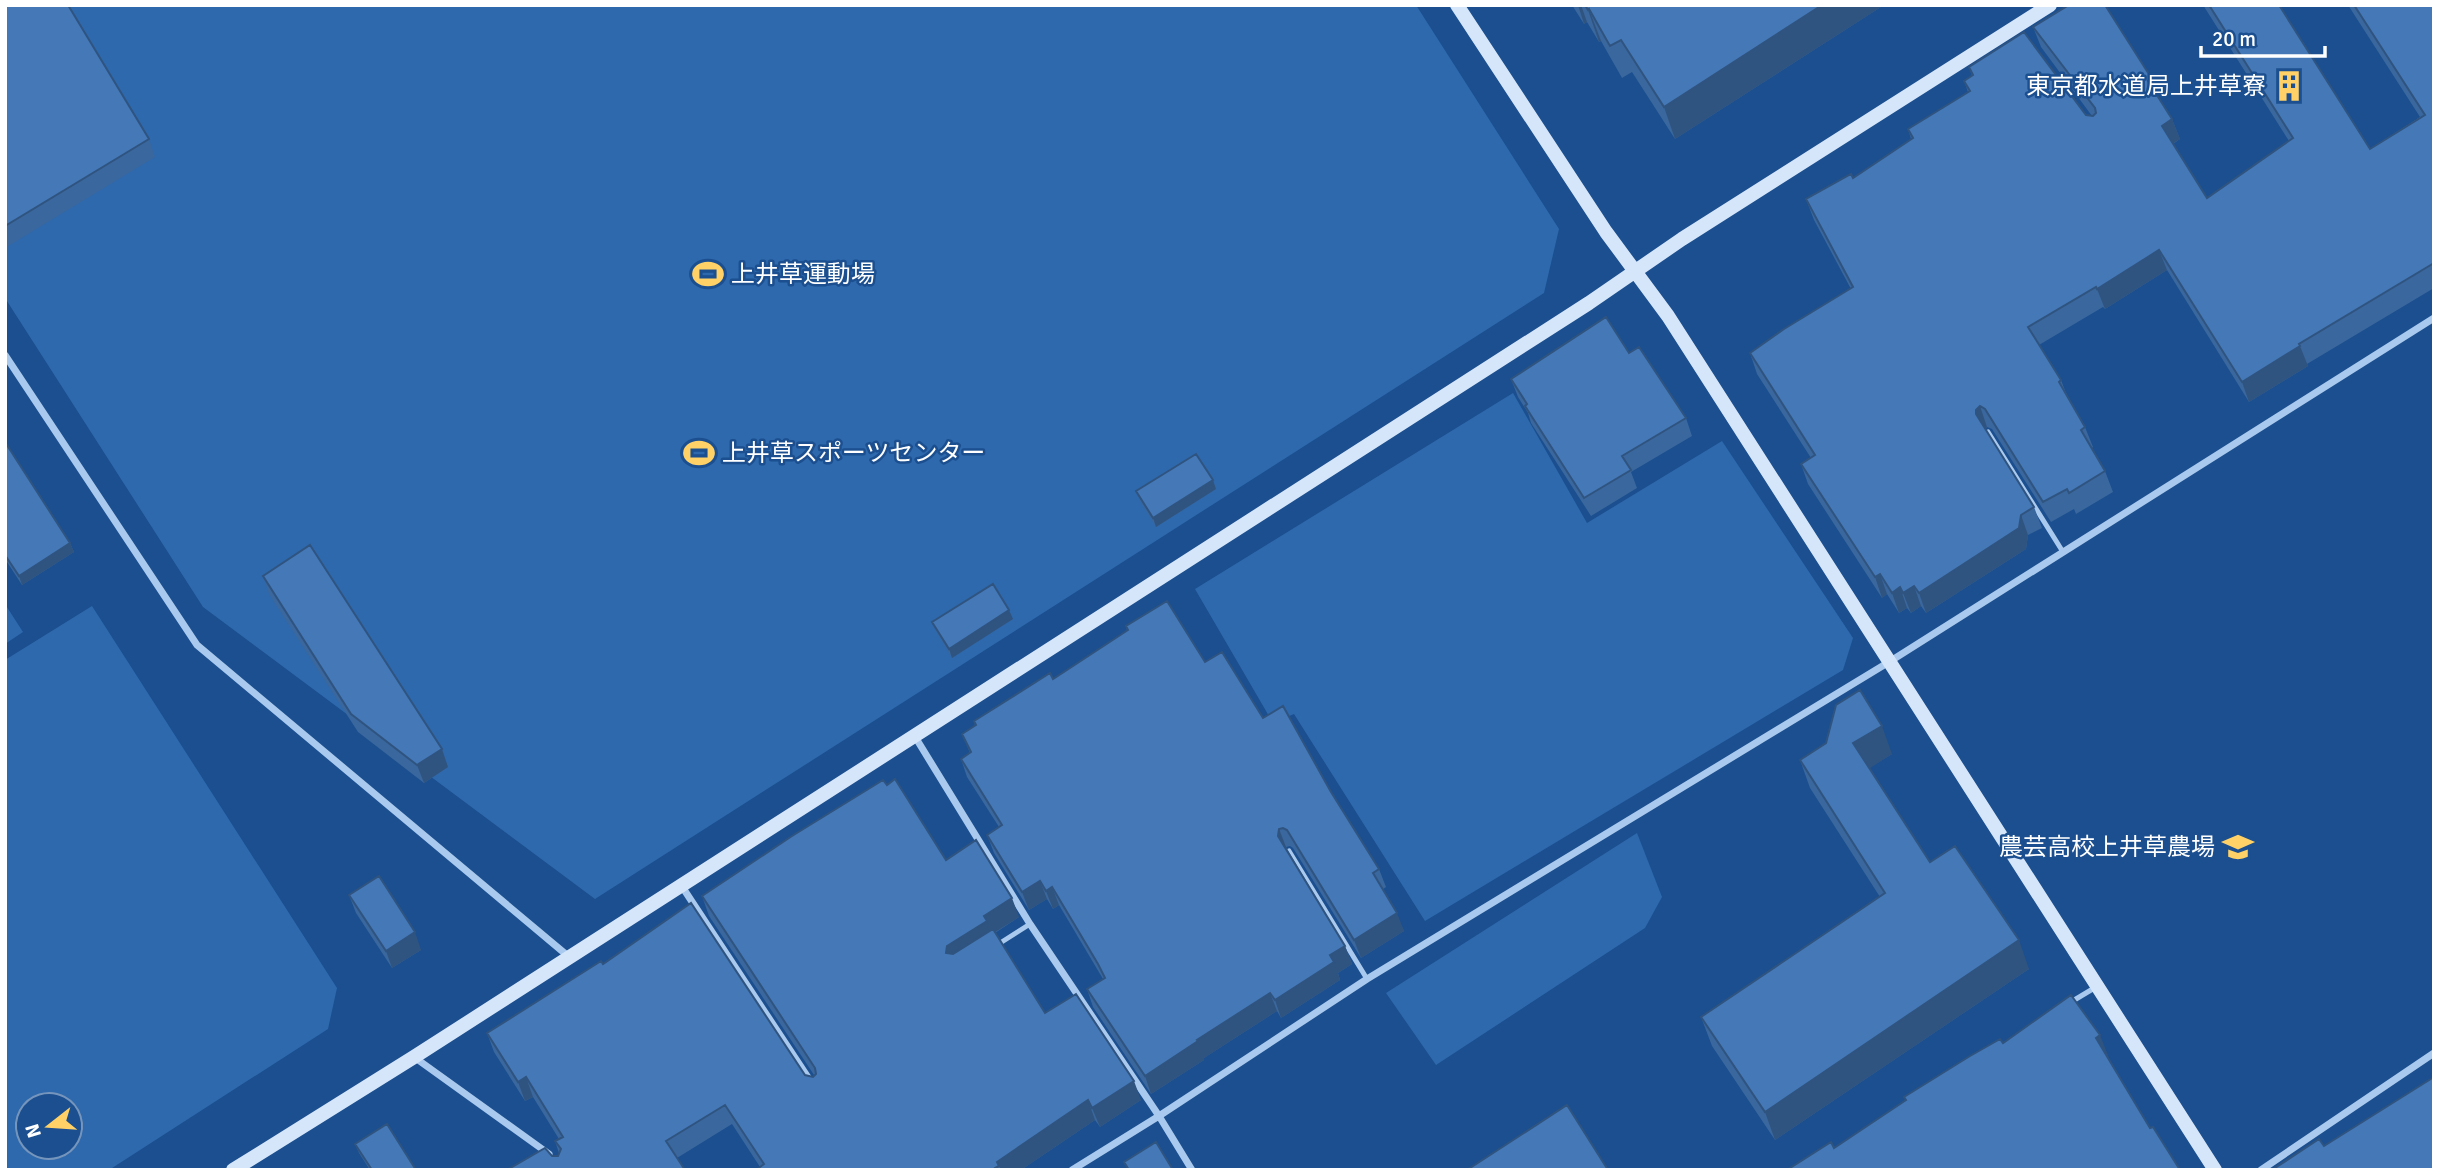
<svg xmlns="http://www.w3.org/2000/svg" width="2439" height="1175" font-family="Signika,'Noto Sans JP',sans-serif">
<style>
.green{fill:#2e69ad;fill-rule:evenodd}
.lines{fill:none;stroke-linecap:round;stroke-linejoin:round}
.lane{stroke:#a9c9ee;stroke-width:5}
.street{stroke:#a9c9ee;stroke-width:7}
.secondary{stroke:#d6e6fa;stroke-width:14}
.wall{fill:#3a679d}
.shaded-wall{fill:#305480}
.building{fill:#4478b7;stroke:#305480;stroke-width:2}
.labels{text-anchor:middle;stroke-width:5;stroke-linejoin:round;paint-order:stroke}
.poi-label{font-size:24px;fill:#fff;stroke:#1b4f8f;text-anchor:end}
</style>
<rect width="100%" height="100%" fill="#1b4f8f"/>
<path class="green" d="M5 5H1416L1559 229 1544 293 595 899 203 607 5 298Z
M1513 393 1587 523 1722 441 1853 638 1843 670 1425 921 1294 714 1273 723 1195 589Z
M5 604 23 632 5 644Z
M92 606 337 988 328 1029 109 1170H5V660ZM70 1105V1147H28V1105Z
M1637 833 1662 897 1645 928 1436 1065 1386 993Z"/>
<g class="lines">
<path class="lane" d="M1988 432 2063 552
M1289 851 1367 979
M997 945 1030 924
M2071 1002 2096 987"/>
<path class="street" d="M5 355 197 645 568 956
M914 735 1030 924 1159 1116 1192 1170
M681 885 811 1082
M414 1057 549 1154
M1072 1170 1159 1116 1367 979 1889 662 2434 318
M2261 1170 2434 1053"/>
<path class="secondary" d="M1457 5 1606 232 1668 316 2215 1170
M233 1170 414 1057 1589 303 1682 239 2050 5"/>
</g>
<path class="wall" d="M5 5 149 139 155 157 5 248Z
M1572 5H1884L1675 139 1632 72 1622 78 1601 41 1599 42 1587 22 1584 24Z
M2203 5H2279L2370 149 2420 117 2348 5H2434V288L2307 364 2308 366 2249 402 2167 270 2105 309 2103 307 2039 345 2061 380 2066 393 2085 427 2093 447 2092 448 2105 471 2113 492 2076 514 2074 509 2051 522 1992 429 1987 427 1985 429 2034 507 2042 528 2028 535 2026 549 1926 613 1921 606 1911 613 1907 608 1899 613 1887 594 1882 598 1808 484 1801 464 1811 458 1757 374 1750 353 1851 289 1814 220 1806 199 1853 178 1911 139 1908 129 1968 92 1964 81 1972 76 1969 67 2086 115 2092 116 2041 47 2033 27 2152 79 2159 99 2172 119 2180 139 2173 144 2207 198 2289 141Z
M1629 353 1686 418 1692 436 1631 472 1637 488 1591 516 1531 423 1528 413 1518 397 1511 379Z
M5 442 70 543 74 552 22 585 5 559Z
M1216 489 1156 527 1140 501 1136 491Z
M263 576 448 767 424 783 358 732 269 594Z
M1013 619 952 658 936 631 932 622Z
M1126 626 1205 662 1263 718 1331 792 1379 869 1386 887 1383 889 1404 931 1361 958 1293 848 1290 846 1286 847 1345 946 1352 964 1338 973 1340 980 1281 1018 1277 1011 1204 1058V1060L1151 1094 1093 1007 1087 989 1103 979 1059 905 1053 909 1047 899 1029 910 994 853 987 835 999 827 967 777 961 759 970 753 962 734 975 726 974 721 1053 679 1127 631Z
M1892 754 1869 768 1930 862 2029 969 1775 1140 1712 1046 1701 1017 1880 897 1810 788 1800 760Z
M946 860 1019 917 995 933 1045 1013 1141 1100 1100 1127 1095 1120 1021 1170H756L760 1167 732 1124 677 1158 552 1156H558L559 1153 555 1141 559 1139 533 1097 525 1101 494 1052 487 1033 603 964 805 1075 813 1077 814 1075 709 916 702 896Z
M349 895 421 950 392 968 356 913Z
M355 1144 416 1170H370L359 1153Z"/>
<path class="shaded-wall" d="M1578 5H1581L1587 22 1584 24Z
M1822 5H1884L1675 139 1664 107Z
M1589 9 1601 41 1599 42 1588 10Z
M2152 79 2160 99 2148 81Z
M2172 119 2180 139 2169 146 2162 126Z
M2159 250 2167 270 2105 309 2097 289Z
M2300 346 2308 366 2249 402 2242 382Z
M1980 406 1987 427 1983 430 1976 414V410Z
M1213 480 1216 489 1156 527 1153 518Z
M2021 515 2028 535 2026 549 1926 613 1919 593Z
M70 543 74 552 22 585 19 576Z
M1880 574 1887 594 1882 598 1875 577Z
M1914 586 1921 606 1911 613 1903 593Z
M1900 587 1907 608 1899 613 1892 593Z
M1009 610 1013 619 952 658 949 649Z
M1882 726 1892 754 1864 772 1853 743Z
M442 749 448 767 424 783 417 765Z
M1279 829 1286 847 1285 854 1278 836Z
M1040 881 1047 899 1029 910 1022 892Z
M1052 887 1059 905 1053 909 1046 891Z
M1012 898 1019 917 992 934 954 965 946 953 947 946 984 916Z
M1397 913 1404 931 1361 958 1354 940Z
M415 932 421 950 392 968 386 951Z
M2019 940 2029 969 1775 1140 1765 1112Z
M1345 946 1352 964 1338 973 1340 980 1281 1018 1275 1000 1330 955Z
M1270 993 1277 1011 1204 1058V1060L1151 1094 1145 1076 1197 1040Z
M2100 1035 2109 1058 2104 1062 2096 1038Z
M526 1077 533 1097 525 1101 518 1082Z
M1134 1081 1141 1100 1100 1127 1092 1108Z
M1088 1100 1095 1120 1021 1170H1001L997 1162Z"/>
<path class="building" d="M5 5H68L149 139 5 226Z
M1585 5H1822L1664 107 1621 40 1610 46 1589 9 1588 10Z
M2069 5H2105L2152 79 2148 81 2172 119 2162 126 2207 198 2293 138 2209 5H2279L2370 149 2425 115 2354 5H2434V263L2299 344 2300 346 2242 382 2159 250 2097 289 2096 287 2028 327 2061 380 2059 382 2085 427 2081 430 2105 471 2069 493 2067 489 2043 502 1985 409 1980 406 1976 410V414L2034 507 2021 515 2019 528 1919 593 1914 586 1903 593 1900 587 1892 593 1880 574 1875 577 1801 464 1815 455 1750 353 1784 329 1853 287 1806 199 1851 174 1853 178 1913 138 1908 129 1970 91 1964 81 1973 75 1969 67 2024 32 2086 115 2093 116 2096 113 2095 108 2033 27Z
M1606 317 1629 353 1639 347 1686 418 1622 456 1631 470 1584 498 1525 406 1527 404 1511 379Z
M5 442 70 543 19 576 5 555Z
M1196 454 1213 480 1153 518 1136 491Z
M310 545 442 749 417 765 351 714 263 576Z
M993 584 1009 610 949 649 932 622Z
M1167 601 1205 662 1222 652 1263 718 1283 706 1331 792 1379 869 1373 873 1397 913 1354 940 1287 830 1283 828 1279 829 1278 836 1345 946 1330 955 1334 962 1275 1000 1270 993 1197 1040 1198 1041 1145 1076 1087 989 1105 978 1098 964 1052 887 1046 891 1040 881 1022 892 987 835 1002 825 961 759 971 752 962 734 976 725 974 721 1050 673 1053 679 1128 630 1126 626Z
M1860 690 1882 726 1853 743 1930 862 1955 846 2019 940 1765 1112 1701 1017 1885 893 1800 760 1826 743 1836 705Z
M895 779 946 860 976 840 1012 898 984 916 987 921 947 946 946 953 953 954 993 929 1045 1013 1076 994 1134 1081 1092 1108 1088 1100 997 1162 999 1166 995 1168 996 1170H756L764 1164 725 1105 666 1141 685 1170H507L545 1148 552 1156H558L561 1149 555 1141 563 1137 526 1077 518 1082 487 1033 601 961 603 964 691 903 805 1075 813 1077 816 1074 815 1068 702 896 792 836 883 780 887 785Z
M379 876 415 932 386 951 349 895Z
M2071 995 2100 1035 2096 1038 2150 1128 2153 1127 2180 1170H1787L1831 1142 1834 1148 1906 1100 1904 1097 1970 1056 2000 1039 2003 1043Z
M2434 1077V1170H2272L2319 1139 2324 1146Z
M1567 1105 1608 1170H1467Z
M387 1124 416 1170H372L355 1144Z
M1156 1142 1173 1170H1129L1124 1162Z"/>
<defs>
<symbol id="building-bare" viewBox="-9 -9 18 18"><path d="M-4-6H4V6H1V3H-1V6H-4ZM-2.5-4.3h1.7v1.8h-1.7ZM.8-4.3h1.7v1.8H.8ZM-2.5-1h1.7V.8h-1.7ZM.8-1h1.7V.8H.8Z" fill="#ffd166" stroke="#1b4f8f" stroke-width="2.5" paint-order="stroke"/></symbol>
<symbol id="stadium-bare" viewBox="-9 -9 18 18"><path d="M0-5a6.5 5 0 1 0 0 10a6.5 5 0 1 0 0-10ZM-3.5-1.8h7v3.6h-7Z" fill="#ffd166" stroke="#1b4f8f" stroke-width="2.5" paint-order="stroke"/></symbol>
<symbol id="school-bare" viewBox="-9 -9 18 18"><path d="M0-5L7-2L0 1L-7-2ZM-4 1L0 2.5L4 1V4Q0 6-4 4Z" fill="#ffd166" stroke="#1b4f8f" stroke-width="2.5" paint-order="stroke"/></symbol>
</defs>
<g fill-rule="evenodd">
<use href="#building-bare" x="2267" y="64" width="44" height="44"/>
<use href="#stadium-bare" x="686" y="252" width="44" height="44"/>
<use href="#stadium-bare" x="677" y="431" width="44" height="44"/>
<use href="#school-bare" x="2216" y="825" width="44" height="44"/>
</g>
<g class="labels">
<g class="poi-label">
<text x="2266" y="94">東京都水道局上井草寮</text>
<text x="731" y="282" text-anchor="start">上井草運動場</text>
<text x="722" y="461" text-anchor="start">上井草スポーツセンター</text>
<text x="2215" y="855">農芸高校上井草農場</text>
</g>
</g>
<rect width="2439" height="1175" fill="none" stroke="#ffffff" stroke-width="14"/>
<g transform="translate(49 1126) rotate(253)"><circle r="33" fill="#1b4f8f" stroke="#7695bc" stroke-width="2"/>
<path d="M0-5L12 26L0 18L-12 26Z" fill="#ffd166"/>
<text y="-10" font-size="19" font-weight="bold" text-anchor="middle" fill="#ffffff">N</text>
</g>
<path d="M2201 46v10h124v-10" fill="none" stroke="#ffffff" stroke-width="3.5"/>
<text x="2212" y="46" font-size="21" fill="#ffffff" stroke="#1b4f8f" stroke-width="5" paint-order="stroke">20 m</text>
</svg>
